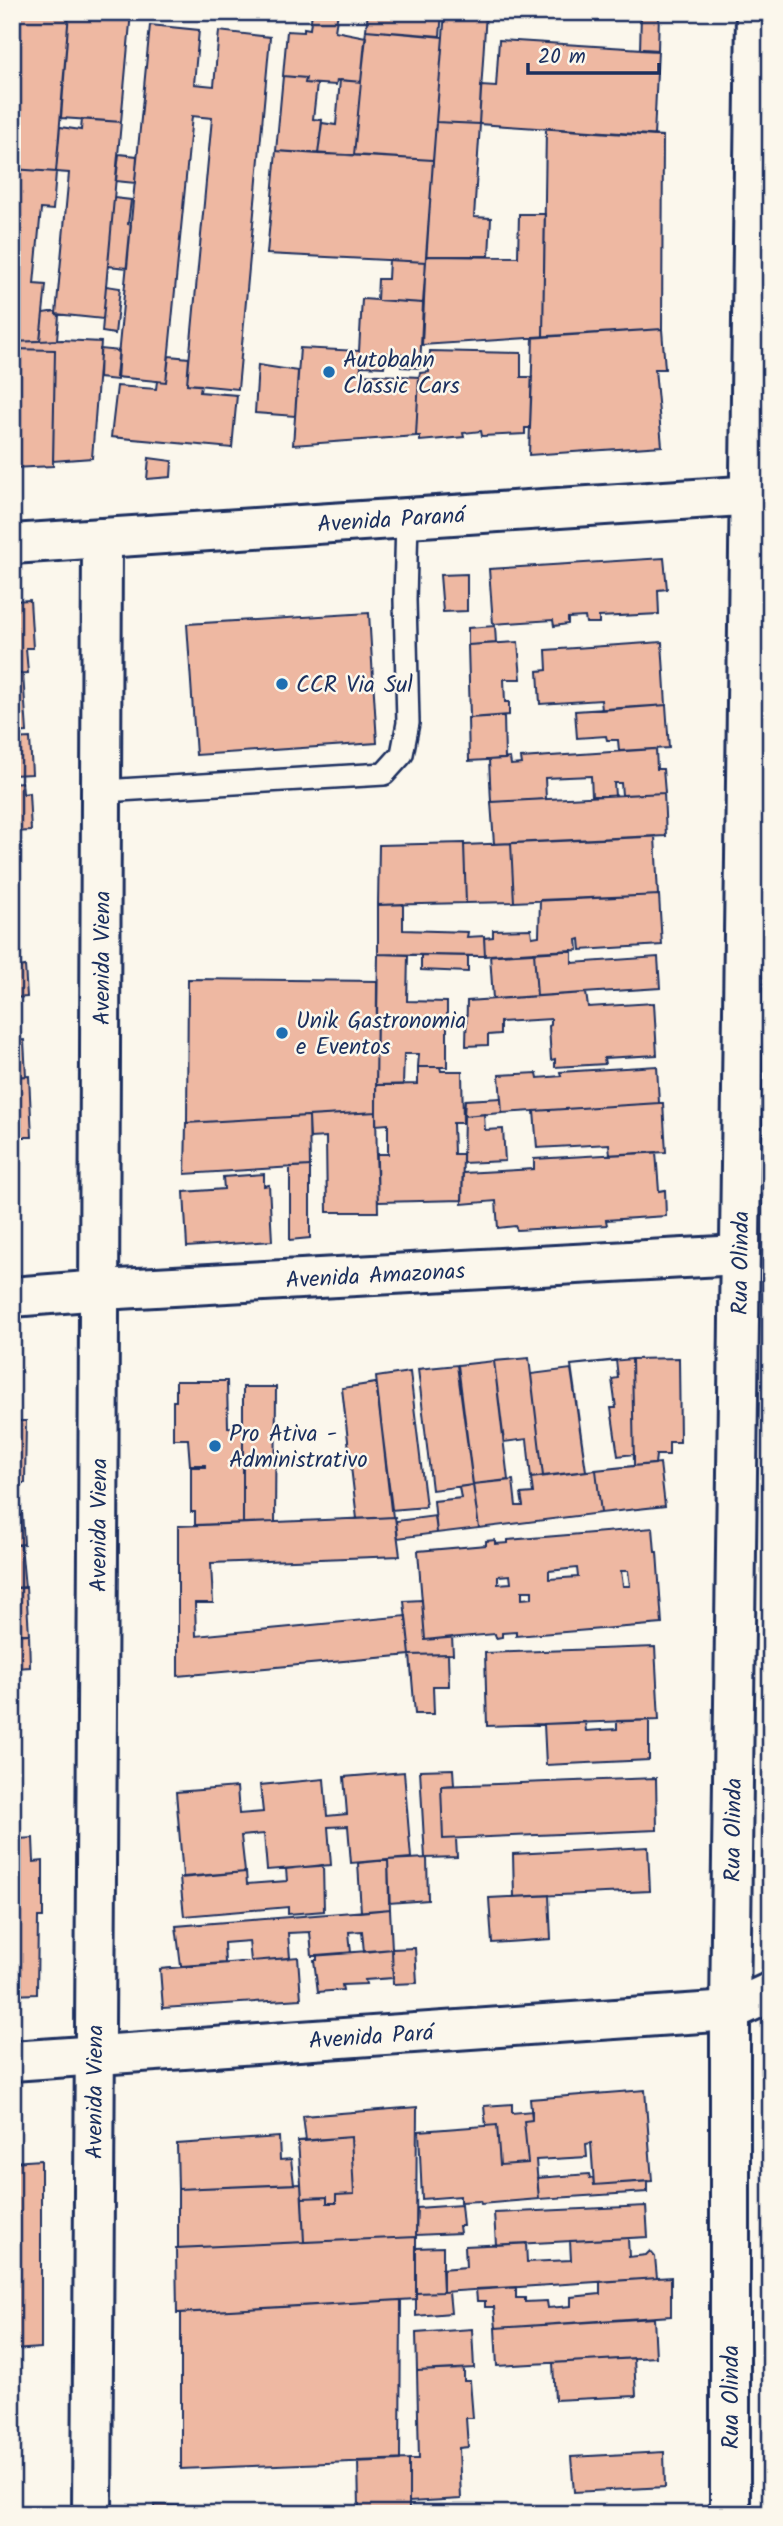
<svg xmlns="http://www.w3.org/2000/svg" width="783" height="2526" font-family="Kalam,sans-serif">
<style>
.building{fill:#eeb8a2;stroke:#1b2f5e;stroke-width:2;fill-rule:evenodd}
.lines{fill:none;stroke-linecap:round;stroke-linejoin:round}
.lane-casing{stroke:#1b2f5e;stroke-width:26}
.street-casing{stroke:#1b2f5e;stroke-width:44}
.secondary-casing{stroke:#1b2f5e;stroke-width:44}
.lane{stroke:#fbf7ec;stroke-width:21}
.street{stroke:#fbf7ec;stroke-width:38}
.secondary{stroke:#fbf7ec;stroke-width:38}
.poi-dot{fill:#1f6fb2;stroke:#fbf7ec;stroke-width:2.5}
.labels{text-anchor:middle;stroke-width:5;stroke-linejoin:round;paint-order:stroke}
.poi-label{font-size:23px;fill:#1b2f5e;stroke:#fbf7ec;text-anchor:start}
.street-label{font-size:23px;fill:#1b2f5e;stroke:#fbf7ec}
</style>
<rect width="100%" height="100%" fill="#fbf7ec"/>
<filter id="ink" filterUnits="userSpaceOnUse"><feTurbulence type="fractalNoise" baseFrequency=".0143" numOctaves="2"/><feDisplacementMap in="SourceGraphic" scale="14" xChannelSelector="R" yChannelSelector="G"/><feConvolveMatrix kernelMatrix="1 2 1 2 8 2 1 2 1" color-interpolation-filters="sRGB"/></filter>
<g filter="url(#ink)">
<path class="building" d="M12 12H69L56 172 12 169Z
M69 12H131L121 122 61 118Z
M312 12H338L335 31 366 37 361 82 337 80 336 85 305 83 306 78 283 76 287 31 304 32V28L310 29Z
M368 12H442L440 36 366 30Z
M445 12H486L479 124 436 122Z
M611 12H659L658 51 640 50 641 14Z
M150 25 199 30 194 84 214 86 219 31 270 37 238 389 187 384 212 118 192 116 166 382 116 377Z
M366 30 443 37 433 160 354 155Z
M499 40 658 50 654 136 479 124 481 86 496 87Z
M283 76 306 78 305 83 317 84 313 119 322 120 318 154 276 151Z
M340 80 361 82 354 155 318 154 322 123 336 125Z
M82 119 121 122 103 319 56 314 69 173 56 172 60 127 81 130Z
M436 122 480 124 474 217 491 218 489 256H426Z
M546 128 663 136 662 329 543 337Z
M276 151 433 160 426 262 267 254Z
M119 154 137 156 135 183 116 181Z
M12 169 56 172 53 210 41 209 34 284 46 285 40 341 12 342 14 318 12 317Z
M114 198 131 200 128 224 131 225 127 268 108 266Z
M519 214H545L543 337 422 345 426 256 518 257Z
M389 260 426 262 423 303 377 300 378 279H388Z
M106 286 120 288 115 334 102 332Z
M362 299 423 303 420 368 401 367 402 354 386 353 384 367 361 366 360 374 419 377 416 436 293 445 300 348 359 351Z
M56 311V314L59 315 57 340 40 341 43 313Z
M662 329 665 369H655L662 446 529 455 533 337Z
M62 340 101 342 92 458 53 461 55 350 12 349V342Z
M12 349 55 350 53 466 12 468Z
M100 349 119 351 117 380 99 378Z
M430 351 521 353V377H532L530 428H525V434L482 436 481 431 463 433 464 437 420 441V436H416L419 377 420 373 429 372Z
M169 356 189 358 187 384 201 385 200 392 237 395 232 448 111 437 117 386 156 389 157 381 166 382Z
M258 365 298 371 295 416 255 413Z
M149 458 172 461 171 477 147 479Z
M664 558 667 589 658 590 659 614 599 617V623H586L585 617 568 618V624L554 626 553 620 493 624 489 569Z
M467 574V611L443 612 440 575Z
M30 600 33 648H26L28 673 12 674V601Z
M369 613 377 743 196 755 187 624Z
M495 626 496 643 468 645V628Z
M518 642 521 679H504L505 702H509V715L470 718 468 645Z
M662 642 666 705 602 710 601 700 540 704 538 671 547 670 546 650Z
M12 674H23L27 732 12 733Z
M666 705 669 748 619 751 618 740H607L606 736 577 738 575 711Z
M504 716 505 759 469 761 468 718Z
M30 738 32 774 12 775V739Z
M656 749 657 769H663L665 793 622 795 621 783H614L615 796H592L591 776 545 778 546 799 491 802 489 760 510 758 511 765 522 764 521 758Z
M22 782 23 794 29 793 31 831 12 832V783Z
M664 793 666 836 494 844 491 802Z
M12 832H17L20 875 12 876Z
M655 836 658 895 514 902 511 843Z
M464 843 466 903 378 905 379 845Z
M511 843 514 902 466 903 464 845Z
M659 895 662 945 581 950 580 939 577 940 578 950 485 956 484 938 493 937V930L531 929 532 937 539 936 540 900Z
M403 904V930L468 932 467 937 484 936 485 956 378 954V905Z
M18 950 19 967 25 966 27 997 12 998V951Z
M572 950V963L658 957 660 988 537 996 534 952Z
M534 952 537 996 493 999 490 955Z
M378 954 408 955 407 1001 447 1002V1067H418L419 1054H404L403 1085H376Z
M421 955 468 956V972L421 970Z
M188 979 377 981 376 1112 187 1123Z
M586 993 588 1007 654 1003 657 1055 604 1058 605 1064 555 1067V1059L551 1060 549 1026 551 1025V1019L500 1022V1034L488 1035V1045L466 1046 467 1001Z
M12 1023 15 1041 24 1040 26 1076 12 1077Z
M657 1066 659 1103 502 1113 499 1075 537 1073 538 1078 561 1076 560 1072Z
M418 1067H440L441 1071H462L463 1123H453L454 1154H463L462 1200 378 1202 376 1154H388V1124L376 1125V1085L418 1084Z
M29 1076 32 1137H19L21 1177 12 1178V1077Z
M501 1098 502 1113 464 1116 465 1100Z
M659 1103H663L666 1152 610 1155 609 1144 537 1148 534 1111Z
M376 1112 378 1212H327L326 1137 310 1138 309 1116Z
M484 1114 485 1130 503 1129 505 1161 463 1163 464 1116Z
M309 1116 310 1166 185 1174 186 1123Z
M656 1152 659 1191 665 1190 666 1216 606 1220 607 1225 517 1230 515 1226 498 1228 496 1201 462 1204 463 1173 534 1169V1159Z
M310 1166V1238L290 1240V1167Z
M264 1174V1186L269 1185 272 1241 187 1247 184 1192 224 1189 223 1177Z
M529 1358 543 1476 531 1478 527 1439 504 1442 494 1361Z
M679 1358 680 1442H669V1455H656L655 1464 634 1466 632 1359Z
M632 1359 634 1466 586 1471 571 1365Z
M616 1360 618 1378 612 1379 616 1408H611L618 1456 634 1454V1466L586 1471 571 1365Z
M494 1361 508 1480 473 1484 458 1365Z
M457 1365 473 1485 432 1490 418 1369Z
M571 1369 586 1471 543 1476 531 1374Z
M410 1372 426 1507 391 1510 376 1377Z
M176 1381H227L228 1427 243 1428V1523L195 1525V1512H191V1467H205V1465H190L188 1439H173V1401H176Z
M376 1383 393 1517 357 1519 342 1388Z
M243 1387H276L275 1522 243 1523Z
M12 1421H26L25 1483H20L21 1501H12Z
M660 1463 665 1506 601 1513 596 1470Z
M596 1470 601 1513 479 1528 473 1484 513 1480 516 1506H523L521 1494 533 1493 531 1478Z
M473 1485 479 1528 437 1533 434 1501 461 1498 459 1487Z
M22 1512 24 1544 12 1545V1513Z
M435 1516 437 1533 398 1538 396 1521Z
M395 1517 400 1556 211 1563 213 1603H195L196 1636 406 1616 410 1655 178 1676V1526Z
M653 1528 655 1552H657L662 1624 516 1636V1632L502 1633V1637L496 1638 495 1634 425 1640 418 1551 486 1545V1541L495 1540V1544L508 1543V1540ZM577 1568 578 1577 549 1579V1571ZM621 1571H628L630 1586H623ZM510 1575 511 1583 498 1584V1576ZM522 1591H532V1598L522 1599Z
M12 1545H21L25 1588H12Z
M26 1587 29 1634 12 1635V1588Z
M422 1600 425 1640 452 1637 453 1654 410 1655 404 1601Z
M14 1634 16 1668 12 1669V1635Z
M14 1634H29L30 1667 16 1668Z
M655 1647 659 1720 487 1726 485 1653Z
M448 1654 449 1686H433L434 1714H415L410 1655Z
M649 1720V1760L546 1765 544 1724 585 1722 586 1731 617 1729V1721Z
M453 1769 454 1785 441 1786 443 1839H456L457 1857 425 1858 420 1770Z
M16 1772 17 1822H12V1773Z
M404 1772 411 1858 351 1863 348 1826 328 1827 331 1865 267 1870 264 1834 241 1836 245 1872 183 1877 176 1792 237 1787 239 1814 263 1812 260 1785 324 1779 327 1816 347 1814 344 1777Z
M656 1778 657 1830 443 1839 441 1786Z
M12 1822H17L18 1839 33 1838 34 1862 43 1861V1917H38L37 1994 12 1995Z
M648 1847 650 1891 514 1897 513 1854Z
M427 1858 428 1900 389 1903 388 1860Z
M388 1860 390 1909 361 1912 358 1863Z
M323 1865 324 1911 288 1914V1907L184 1916 180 1878 246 1872 247 1884 287 1881 286 1869Z
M549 1895 551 1939 492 1943 489 1898Z
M390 1909 392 1949 364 1952 362 1931 349 1932 351 1953 312 1956 310 1932 288 1933 290 1958 251 1961 249 1941 224 1943 225 1963 181 1966 176 1926Z
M415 1948 417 1983 393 1984 392 1949Z
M392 1949 393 1978 365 1980 366 1984 342 1985 343 1990 318 1992 314 1960H317V1955Z
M298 1957 301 1999 163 2008 160 1969Z
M645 2090 652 2181 594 2185 591 2143 586 2144 587 2157 536 2160 539 2199 481 2204 480 2201 460 2202V2196L422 2199 419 2131 497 2125 500 2165 528 2163 524 2121 532 2120 530 2099Z
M512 2104V2113L532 2111V2120L524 2121 528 2163 500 2165 497 2125 486 2126 484 2106Z
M417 2107 416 2237 304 2242 302 2198 327 2197V2203H336V2195L354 2194 351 2137 306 2141 303 2116Z
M279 2137 280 2160 291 2159 294 2184 178 2189 177 2144Z
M351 2137 354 2194 336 2195V2203H327V2197L302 2198 298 2141Z
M41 2160V2348L12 2350V2162Z
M589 2174 590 2178 593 2177 594 2185 647 2181V2192L539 2199 537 2178Z
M301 2184 304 2242 178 2248V2189Z
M461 2205 463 2226H459L460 2233 416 2235 417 2208Z
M646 2206 648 2237 496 2245 494 2213Z
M416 2237V2299L177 2313 176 2248Z
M628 2238 629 2257 646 2255 650 2251 655 2257 657 2278 443 2292 442 2269 466 2267 465 2246 526 2243 527 2262 571 2260 570 2241Z
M443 2247V2292L416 2293V2248Z
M671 2277V2316L496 2328 494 2307H485V2301H477L476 2289 516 2287V2298H525V2302L547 2301 548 2308 571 2306V2297L600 2294V2282Z
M443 2292H449L451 2313 416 2316V2293Z
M401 2300 400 2460 181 2469V2313Z
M654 2318 656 2357 497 2366 495 2328Z
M472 2329 474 2368 417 2371 416 2333Z
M634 2358 636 2396 555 2400 553 2363Z
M464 2369V2381H470L473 2418H466L468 2447 459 2448 461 2499 409 2502V2459H419L417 2371Z
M664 2452 665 2487 574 2492 571 2457Z
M409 2459V2514H318V2509L359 2507 358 2461Z
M155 2505 211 2507 210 2514H155Z
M641 2507V2514H528Z"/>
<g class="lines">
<defs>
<path id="lane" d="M103 791 384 774 402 754 408 723 405 600 407 518"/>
<g id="street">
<path id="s1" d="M12 544 771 494"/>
<path id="s2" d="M12 1297 101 1290 739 1255"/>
<path id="s3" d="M92 2514C94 1855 103 1197 102 538"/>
<path id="s4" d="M730 2514V2011L756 12"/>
</g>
<g id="secondary">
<path id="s5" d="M12 2061 730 2011 771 1992"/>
</g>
</defs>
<use href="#lane" class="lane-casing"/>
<use href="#street" class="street-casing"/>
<use href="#secondary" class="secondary-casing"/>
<use href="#lane" class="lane"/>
<use href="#street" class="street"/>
<use href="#secondary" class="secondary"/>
</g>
</g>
<g class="poi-dot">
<circle cx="329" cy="372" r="7"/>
<circle cx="282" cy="684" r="7"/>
<circle cx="282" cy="1033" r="7"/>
<circle cx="215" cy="1446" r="7"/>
</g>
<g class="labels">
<g class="poi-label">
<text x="343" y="367">Autobahn<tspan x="343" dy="26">Classic Cars</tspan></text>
<text x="296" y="692">CCR Via Sul</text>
<text x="296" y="1028">Unik Gastronomia<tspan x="296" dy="26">e Eventos</tspan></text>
<text x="229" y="1441">Pro Ativa -<tspan x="229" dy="26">Administrativo</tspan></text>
</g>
<g class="street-label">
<text dy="8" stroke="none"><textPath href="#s1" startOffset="380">Avenida Paraná</textPath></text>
<text dy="8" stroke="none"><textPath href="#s3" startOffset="1556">Avenida Viena</textPath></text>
<text dy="8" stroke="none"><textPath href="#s4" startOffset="1251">Rua Olinda</textPath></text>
<text dy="8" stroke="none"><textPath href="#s2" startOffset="364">Avenida Amazonas</textPath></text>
<text dy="8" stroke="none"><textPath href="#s3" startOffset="989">Avenida Viena</textPath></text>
<text dy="8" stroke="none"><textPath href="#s4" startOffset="684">Rua Olinda</textPath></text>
<text dy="8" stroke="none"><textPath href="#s5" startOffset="360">Avenida Pará</textPath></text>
<text dy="8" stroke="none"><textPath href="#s3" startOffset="422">Avenida Viena</textPath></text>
<text transform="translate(730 2397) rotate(-90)" y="8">Rua Olinda</text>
</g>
</g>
<rect width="783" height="2526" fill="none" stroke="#fbf7ec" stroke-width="42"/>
<rect x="21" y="21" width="741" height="2484" fill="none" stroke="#1b2f5e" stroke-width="2.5" filter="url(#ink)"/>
<path d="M528 63v10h131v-10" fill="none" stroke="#1b2f5e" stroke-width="3.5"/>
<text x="538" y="63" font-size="21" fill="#1b2f5e" stroke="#fbf7ec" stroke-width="5" paint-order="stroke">20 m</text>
</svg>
